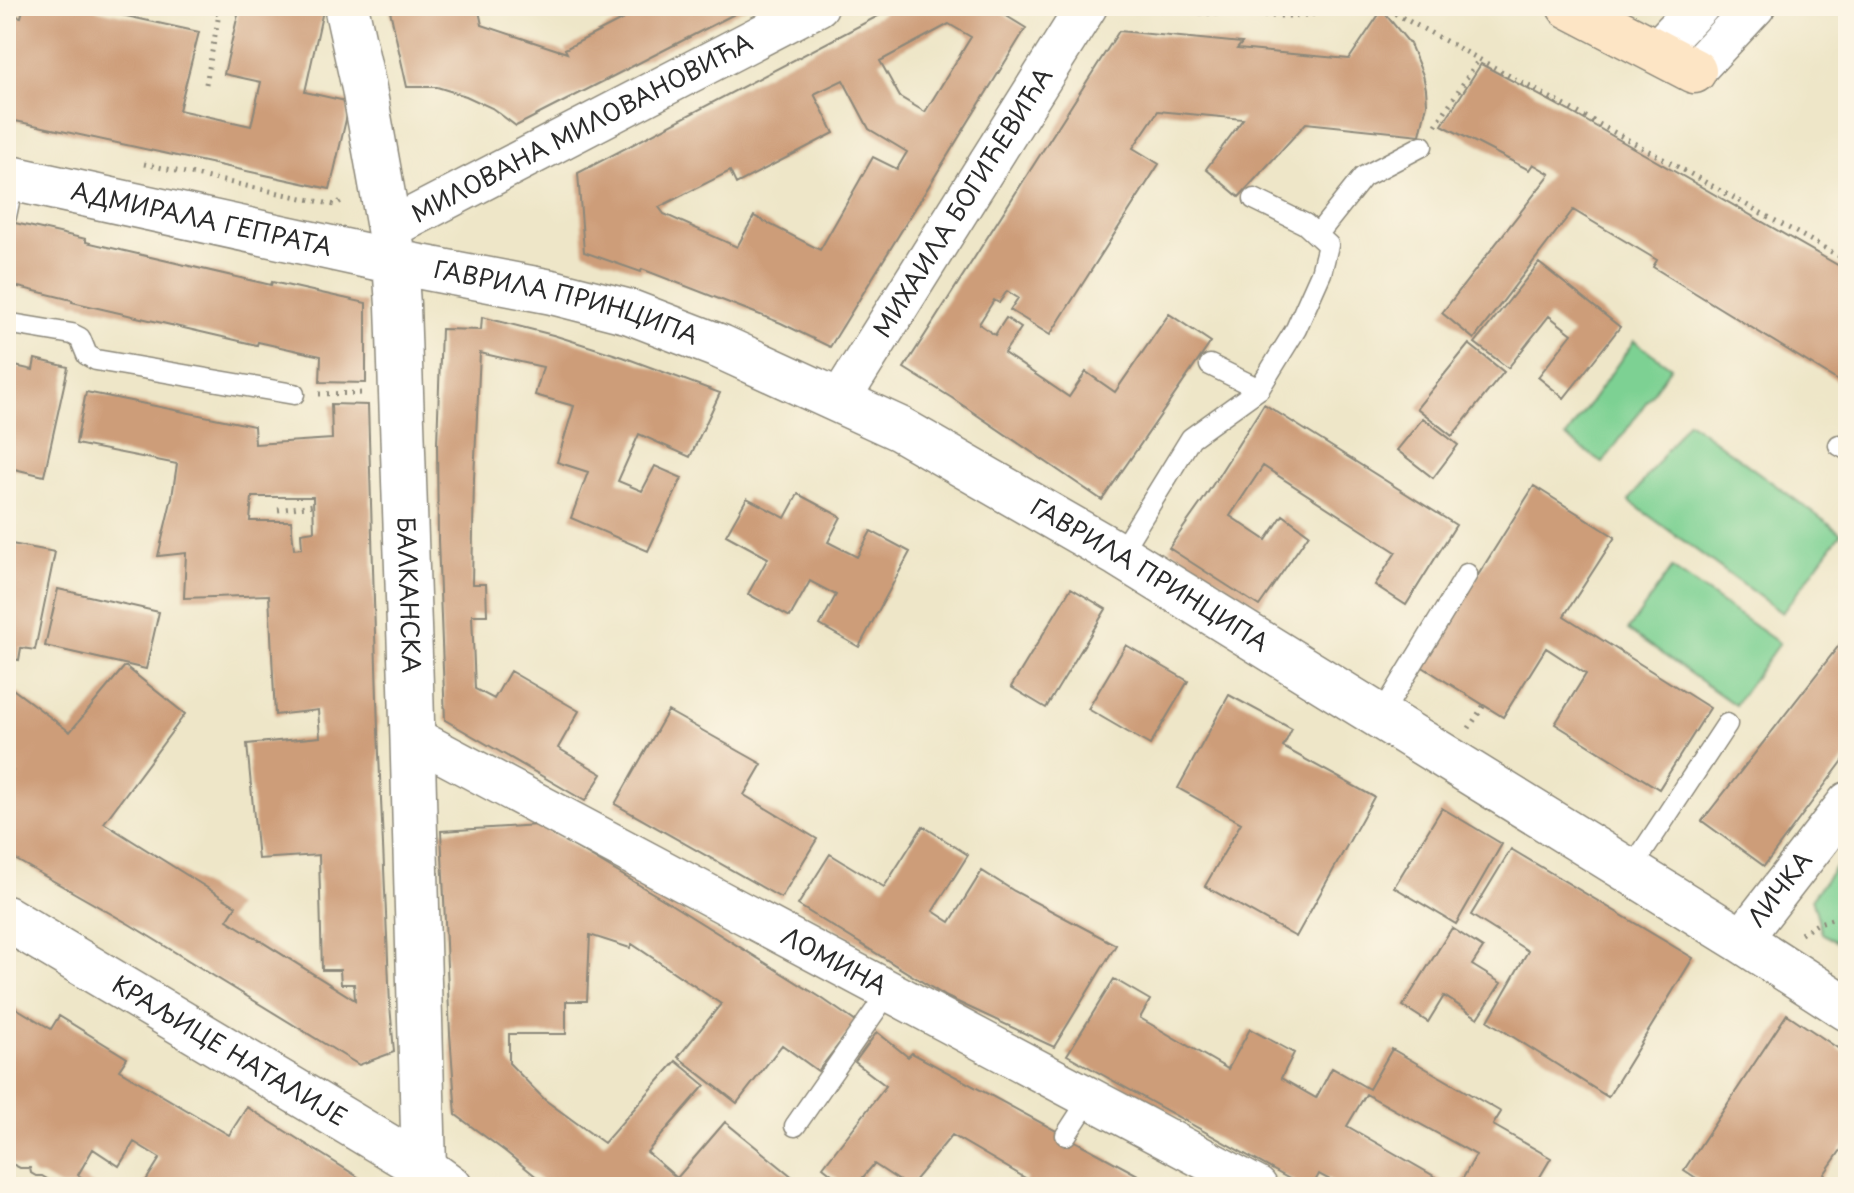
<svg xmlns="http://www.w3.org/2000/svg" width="1854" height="1193" font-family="'Playpen Sans',sans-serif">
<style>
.green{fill:#7dd193;stroke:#547e5f;stroke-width:2}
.building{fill:#cd9d79;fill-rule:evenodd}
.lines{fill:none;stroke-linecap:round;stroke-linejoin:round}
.service-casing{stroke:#8c887a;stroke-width:23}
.minor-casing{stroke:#8c887a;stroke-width:43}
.tertiary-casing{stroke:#8c887a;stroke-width:47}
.secondary-casing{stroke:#8c887a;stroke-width:47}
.path{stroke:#8c887a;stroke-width:5;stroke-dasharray:2 6;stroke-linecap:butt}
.service{stroke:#fff;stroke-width:20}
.minor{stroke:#fff;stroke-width:40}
.tertiary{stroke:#fff;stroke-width:44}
.secondary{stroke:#fde5c5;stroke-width:44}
.labels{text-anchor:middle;stroke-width:6;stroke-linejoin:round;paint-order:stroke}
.street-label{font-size:24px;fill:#2b2b2b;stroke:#fcf5e5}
</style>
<rect width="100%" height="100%" fill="#fcf5e5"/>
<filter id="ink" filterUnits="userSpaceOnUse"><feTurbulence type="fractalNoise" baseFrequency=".0125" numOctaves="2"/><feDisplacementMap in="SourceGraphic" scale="16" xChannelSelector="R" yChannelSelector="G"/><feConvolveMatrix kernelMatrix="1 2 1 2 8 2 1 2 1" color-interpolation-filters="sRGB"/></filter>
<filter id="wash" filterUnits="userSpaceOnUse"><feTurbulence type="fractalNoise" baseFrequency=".006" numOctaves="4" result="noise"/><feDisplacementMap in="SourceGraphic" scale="32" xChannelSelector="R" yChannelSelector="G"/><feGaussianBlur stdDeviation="1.8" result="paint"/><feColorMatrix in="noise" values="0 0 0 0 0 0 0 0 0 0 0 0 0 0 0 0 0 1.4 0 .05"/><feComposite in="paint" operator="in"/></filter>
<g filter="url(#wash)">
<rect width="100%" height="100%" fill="#eee6c8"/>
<path class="green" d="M1634 341 1671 367 1603 463 1566 437Z
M1688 421 1841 533 1782 613 1629 501Z
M1672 568 1779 643 1735 705 1628 630Z
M1848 850V950L1822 933 1812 898Z"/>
<g id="blocks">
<path class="building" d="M24 6H81L199 32 179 110 251 126 261 82 224 74 240 6H324L305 92 350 102 330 189 6 119V14L21 17Z
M389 6H478L482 25 567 53 565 49 635 13 631 6H750L516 126 492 108 466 96 437 87H407Z
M897 6H990L1026 28 830 347 781 323 642 269 641 272 584 252 578 173ZM949 24 971 37 925 112 900 97 880 61ZM843 80 869 129 907 152 897 169 873 157 820 250 754 216 737 247 664 214 659 207 730 171 736 184 834 133 814 94Z
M1382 10 1410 44 1423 75 1426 89 1427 104 1420 135 1306 123 1239 197 1206 169 1243 119 1158 111 1133 148 1159 164 1050 335 1010 310 1018 298 1007 291 999 303 994 300 979 324 995 335 1006 318 1021 328 1004 353 1069 397 1086 372 1115 392 1169 314 1211 342 1102 500 952 398 904 368 1119 31 1242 43 1237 49 1349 59Z
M1481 64 1569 111 1848 271V387L1653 267 1657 260 1573 210 1474 339 1442 313 1550 174 1533 164 1529 170 1442 125Z
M6 221 86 239V242L271 285 272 282 366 303V383L320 382 321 356 258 342 257 345 72 302V300L6 284Z
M1539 263 1620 327 1564 398 1538 377 1572 334 1549 316 1508 368 1475 343Z
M482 317 553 335 623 357 720 393 690 457 639 434 618 481 642 491 655 466 682 478 648 551 571 518 588 472 557 462 574 406 535 395 543 367 480 353 474 478 472 584H486L487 615H472L475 689 494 699 510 671 579 711 558 748 602 774 585 801 445 720 438 540 437 444 441 329 481 330Z
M1469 344 1504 372 1452 436 1417 408Z
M35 359 68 367 44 476 10 468 6 482V364L33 370Z
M86 392 254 426 255 444 332 439 331 404 368 405 378 731 390 1005 394 1052 359 1065 129 924 6 854V784L13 771 6 766V684L70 732 125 666 185 714 104 823 236 906 227 920 355 1000 354 984H341L340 970H322L319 855 258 859 247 744 320 737 318 710 275 715 269 595 184 598 186 553 158 556 172 497 177 464 76 444ZM252 497H313L314 531 301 533 302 548 294 549 291 521H250Z
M1264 404 1456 525 1406 605 1375 585 1396 552 1263 466 1230 516 1266 540 1283 515 1309 534 1259 606 1169 548 1203 500Z
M1423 418 1458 445 1433 478 1397 450Z
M1534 486 1615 537 1564 616 1710 708 1659 789 1555 724 1586 674 1546 648 1503 717 1421 666Z
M798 494 841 517 828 542 857 557 871 531 910 552 859 647 820 625 836 595 810 581 790 617 748 594 768 558 726 535 747 498 785 518Z
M6 543 55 552 35 650 21 648 19 660 6 658Z
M1071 588 1106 609 1046 708 1011 687Z
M58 589 159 612 146 669 45 646Z
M1848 634V754L1764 866 1702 821Z
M1126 645 1188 681 1150 745 1088 709Z
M1229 695 1292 729 1283 747 1374 797 1296 937 1205 886 1241 823 1178 788Z
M668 711 762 764 744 795 817 839 781 898 615 804Z
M1442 808 1502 844 1456 924 1394 887Z
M538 825 661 898 820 997 856 1022 818 1071 782 1045 737 1103 678 1057 721 1004 632 944 630 948 590 935 587 1001H566V1034H509V1063L545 1100 604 1143 676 1061 705 1085 647 1152 677 1178 725 1122 805 1187H549L506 1152 456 1115 450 1034 441 831Z
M923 826 968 855 933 911 950 922 982 871 1014 891 1116 945 1054 1047 947 997 798 905 830 854 884 887Z
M1511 849 1693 958 1608 1097 1488 1021 1528 951 1471 915Z
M1452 928 1483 948 1472 965 1501 983 1478 1018 1444 996 1428 1022 1403 1006Z
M1114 979 1150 1000 1140 1018 1228 1069 1250 1029 1294 1053 1281 1078 1316 1098 1332 1068 1369 1089 1392 1049 1501 1112 1493 1125 1551 1158 1534 1187H1458L1476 1155 1366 1094 1347 1126 1453 1187H1343L1319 1174 1312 1187H1304L1067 1055Z
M6 1002 51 1029 59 1016 127 1058 119 1070 229 1135 247 1107 374 1187H207L204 1185 202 1187H142L160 1158 134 1142 119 1166 93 1149 78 1175 97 1187H61L42 1176H36L31 1173 30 1168H20L10 1163 6 1156Z
M1787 1014 1848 1055V1140L1815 1187H1710L1684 1170Z
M877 1032 908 1057 912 1053 1160 1187H1022L1027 1179 952 1135 909 1187 874 1164 855 1187H848L823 1167 886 1086 855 1062Z"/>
</g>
</g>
<g filter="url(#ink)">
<use href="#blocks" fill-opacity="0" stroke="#8c887a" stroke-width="2"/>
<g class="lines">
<defs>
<path id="service" d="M6 216 14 179
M1317 235 1363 177 1422 146
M6 323 72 334 80 338 87 355 96 360 294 394
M1210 365 1259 389
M1839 445 1848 450
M1119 555 1191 438 1259 389 1296 329 1321 273 1328 245 1305 224 1254 199
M1380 717 1467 574
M1630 871 1727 724
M795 1126 889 991
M1066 1135 1090 1098"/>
<g id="minor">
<path d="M1656 51 1699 6"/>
<path d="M1694 71 1755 6"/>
<path id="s1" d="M389 229 818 6"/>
<path id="s2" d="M839 401 1087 6"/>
<path id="s3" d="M412 737 1257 1187"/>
<path id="s4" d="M1741 940 1848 802"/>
</g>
<g id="tertiary">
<path id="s5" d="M346 6 364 88 395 262 398 305 411 685 424 1168"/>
<path id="s6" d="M6 177 395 262 552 292 630 312 721 347 900 429 1119 555 1741 940 1848 1009"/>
<path id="s7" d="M6 918 424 1168 450 1187"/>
</g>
<path id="secondary" d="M1569 6 1694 71"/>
</defs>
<use href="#service" class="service-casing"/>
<use href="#minor" class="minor-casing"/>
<use href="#tertiary" class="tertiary-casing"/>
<use href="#secondary" class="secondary-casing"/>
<path class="path" d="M1381 6 1669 162 1848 261
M1120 10C1176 9 1232 17 1288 16 1317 15 1346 10 1374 6
M206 84 219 14 210 6
M1436 125 1479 59
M144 164 335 205 344 199
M319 394 365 393
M278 510 313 505
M1469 728 1484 705
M1801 934 1819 923 1848 914"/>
<use href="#service" class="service"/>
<use href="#minor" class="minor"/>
<use href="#tertiary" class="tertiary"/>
<use href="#secondary" class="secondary"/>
</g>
</g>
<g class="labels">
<g class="street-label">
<text dy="8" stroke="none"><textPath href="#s1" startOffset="218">МИЛОВАНА МИЛОВАНОВИЋА</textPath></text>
<text dy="8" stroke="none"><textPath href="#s2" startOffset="234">МИХАИЛА БОГИЋЕВИЋА</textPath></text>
<text dy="8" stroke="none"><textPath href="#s6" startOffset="200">АДМИРАЛА ГЕПРАТА</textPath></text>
<text dy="8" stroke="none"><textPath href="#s6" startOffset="574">ГАВРИЛА ПРИНЦИПА</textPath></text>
<text dy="8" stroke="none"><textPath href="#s6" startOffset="1222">ГАВРИЛА ПРИНЦИПА</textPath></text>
<text dy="8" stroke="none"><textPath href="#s5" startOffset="594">БАЛКАНСКА</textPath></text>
<text dy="8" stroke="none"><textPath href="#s4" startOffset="64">ЛИЧКА</textPath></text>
<text dy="8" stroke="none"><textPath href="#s3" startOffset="478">ЛОМИНА</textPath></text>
<text dy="8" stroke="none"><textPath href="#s7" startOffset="260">КРАЉИЦЕ НАТАЛИЈЕ</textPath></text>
</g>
</g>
<rect width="1854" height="1193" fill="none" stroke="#fcf5e5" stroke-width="32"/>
</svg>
